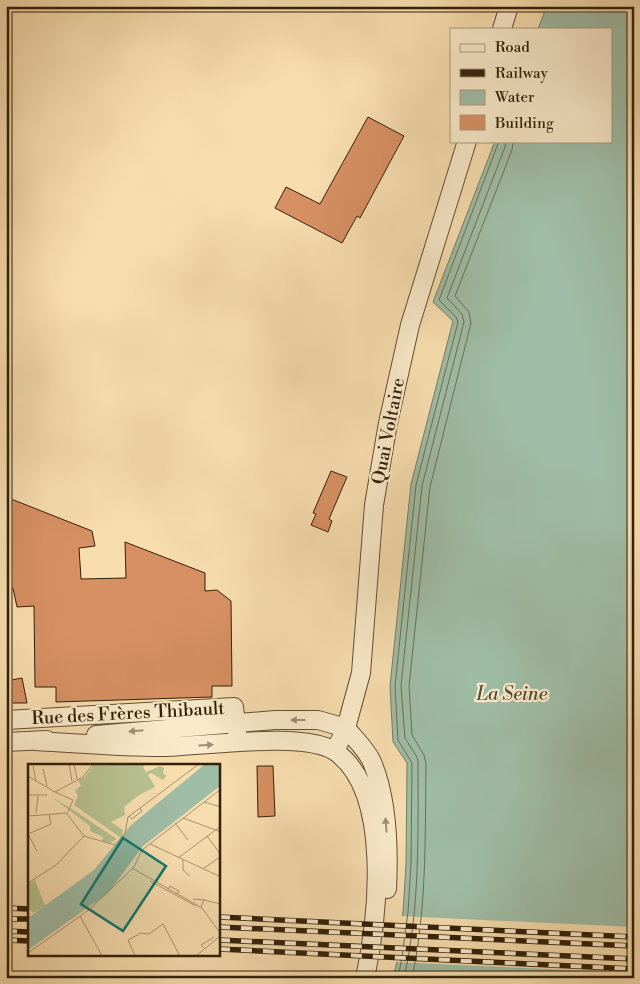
<svg xmlns="http://www.w3.org/2000/svg" width="640" height="984" font-family="'Libre Bodoni',serif">
<style>
.water{fill:#9fbda6;stroke:#747e67}
.pier{fill:#f8deaf}
.lines{fill:none;stroke-linecap:round;stroke-linejoin:round}
.shore{stroke:#696e58;stroke-width:1}
.building{fill:#d79063;stroke:#331f09}
.minor-casing{stroke:#644f32;stroke-width:20}
.minor{stroke:#faeacb;stroke-width:18}
.rail-casing{stroke:#331f09;stroke-width:5.5}
.rail{stroke:#faeacb;stroke-width:4;stroke-dasharray:11;stroke-linecap:butt}
.oneway{fill:#a08f74}
.labels{text-anchor:middle;stroke-width:4.5;stroke-linejoin:round;paint-order:stroke}
.street-label{font-size:18px;fill:#331f09;stroke:#faeacb}
.water-label{font-size:19px;font-style:italic;fill:#534e38;stroke:#faeacb}
.inset-road{fill:none;stroke:#a9926d;stroke-width:1}
.view{fill:#0f766e;fill-opacity:0.15;stroke:#0f766e;stroke-width:2.5}
.inset-edge{fill:none;stroke:#331f09;stroke-width:2.5}
</style>
<rect width="100%" height="100%" fill="#f8deaf"/>
<filter id="stains"><feTurbulence type="fractalNoise" baseFrequency=".004" numOctaves="4"/><feColorMatrix values="0 0 0 0 .2 0 0 0 0 .09 0 0 0 0 .02 0 0 0 .5 -.17"/></filter>
<radialGradient id="worn" r=".72"><stop offset=".6" stop-color="#630" stop-opacity="0"/><stop offset="1" stop-color="#630" stop-opacity=".3"/></radialGradient>
<path class="water" d="M547 6H634V978H393L398 957 403 912 406 864 407 763 393 742 390 686 411 484 453 321 433 302 495 141H611V29H538Z"/>
<path class="pier" d="M400 916 634 927V973L394 962Z"/>
<g class="lines">
<path class="shore" d="M398 978 402 957 408 912 411 864 412 763 398 740 395 686 416 485 458 322 456 317 439 300 499 141
M404 978C420 908 418 835 418 763L417 757 405 738 401 686 422 486 464 322 462 314 447 298 505 147 506 141
M412 978C427 908 425 835 426 764L424 755 412 735 409 686 430 487 471 323 469 312 455 296 512 150 513 141"/>
</g>
<path class="building" d="M368 117 404 136 360 218 357 216 342 243 275 208 286 187 320 204Z
M331 471 347 477 329 519 332 521 328 532 311 525 316 514 313 513Z
M6 497 92 531 95 546 79 548 81 579 126 578 125 542 205 573V591L217 590 231 601 232 686H212V697L56 702V687H35L34 606 17 607 13 588 6 585Z
M22 678 27 703H6V681Z
M257 766H273L275 816 258 817Z"/>
<g class="lines">
<defs>
<path id="minor" d="M502 29 509 6
M6 720 234 707 237 733
M346 728C354 738 367 750 372 762 388 800 389 849 387 889
M96 735 275 720H318L346 728
M35 741C77 743 119 747 160 747 200 747 305 730 336 752 392 793 378 918 365 978
M6 742 47 740
M335 751 346 728 361 673 374 505 388 423 410 325 467 141"/>
</defs>
<use href="#minor" class="minor-casing"/>
<use href="#minor" class="minor"/>
<defs>
<path id="rail" d="M6 908 29 909
M219 917 634 937
M6 919H29
M219 927 634 946
M6 931 29 932
M6 940 29 941
M219 940 634 959
M219 949 634 969"/>
</defs>
<use href="#rail" class="rail-casing"/>
<use href="#rail" class="rail"/>
</g>
<defs><path id="oneway-solid" d="M-6-.8H1V-3.2L6.5 0L1 3.2V.8H-6Z" transform="scale(1.25)"/></defs>
<g class="oneway">
<use href="#oneway-solid" transform="translate(298 720) rotate(-180)"/>
<use href="#oneway-solid" transform="translate(136 731) rotate(175)"/>
<use href="#oneway-solid" transform="translate(206 745) rotate(-3)"/>
<use href="#oneway-solid" transform="translate(386 825) rotate(-94)"/>
</g>
<g class="labels">
<g class="street-label">
<text transform="translate(388 431) rotate(-79)" y="6">Quai Voltaire</text>
<text transform="translate(128 713) rotate(-3)" y="6">Rue des Frères Thibault</text>
</g>
<g class="water-label">
<text x="512" y="700">La Seine</text>
</g>
</g>
<g transform="translate(28 764)">
<rect width="192" height="192" fill="#f8deaf"/>
<path d="M66 0H119L115 3 118 8 132 2 136 4 135 10 139 11 135 16 123 9 120 11 127 23 111 31 96 43 97 51 83 58 95 66 93 74 46 41 50 32 47 26 53 22 50 16 57 13ZM24 33 44 45 89 75 82 79 74 77 75 73 62 67V62ZM7 116 17 142 5 149 0 144V120Z" fill="#b7c290"/>
<path d="M177 0H192V22L115 82 80 129 0 186V154L66 106 102 62Z" fill="#9fbda6"/>
<path class="inset-road" d="M41 0 44 17M46 0 49 15M5 2 8 17M15 5 19 22M0 12 27 28M0 31H19M176 38 193 43M40 48 45 36 27 28 55 13 65 0M8 49 10 32M39 50 56 72M0 52 40 49M101 52 104 55 114 47 112 44M155 54 193 68M147 59 160 76M0 70 23 60 21 50M0 70 9 87M56 72 87 81 97 69 100 53 171 0M179 72 193 91M122 80 193 113M150 94 193 62M155 96V106L162 112M106 103 114 86 193 25M104 104 174 144 193 170M175 105 193 92M122 117 168 142M0 119 28 101 56 72M140 125 142 122 151 127 149 130M165 135 176 136 173 143M176 136 193 140M52 152 74 192M176 184 173 181 186 173M0 189 62 145 106 103M107 192 100 176 113 169 121 170 135 160 152 192M168 192 192 172"/>
<path class="view" d="M95 74 138 102 95 167 53 140Z"/>
<rect width="192" height="192" class="inset-edge"/>
</g>
<rect width="640" height="984" fill="none" stroke="#f8deaf" stroke-width="25"/>
<rect x="8" y="8" width="625" height="969" fill="none" stroke="#331f09" stroke-width="2.5"/>
<rect x="12" y="12" width="615" height="959" fill="none" stroke="#331f09"/>
<rect x="450" y="28" width="162" height="115" fill="#faeacb" stroke="#aa997d"/>
<rect x="460" y="44" width="25" height="8" fill="#faeacb" stroke="#aa997d"/>
<text x="495" y="52" font-size="15" fill="#331f09">Road</text>
<rect x="460" y="69" width="25" height="8" fill="#331f09" stroke="#aa997d"/>
<text x="495" y="78" font-size="15" fill="#331f09">Railway</text>
<rect x="460" y="90" width="25" height="15" fill="#9fbda6" stroke="#aa997d"/>
<text x="495" y="102" font-size="15" fill="#331f09">Water</text>
<rect x="460" y="115" width="25" height="15" fill="#d79063" stroke="#aa997d"/>
<text x="495" y="128" font-size="15" fill="#331f09">Building</text>
<rect width="100%" height="100%" filter="url(#stains)"/>
<rect width="100%" height="100%" fill="url(#worn)"/>
</svg>
